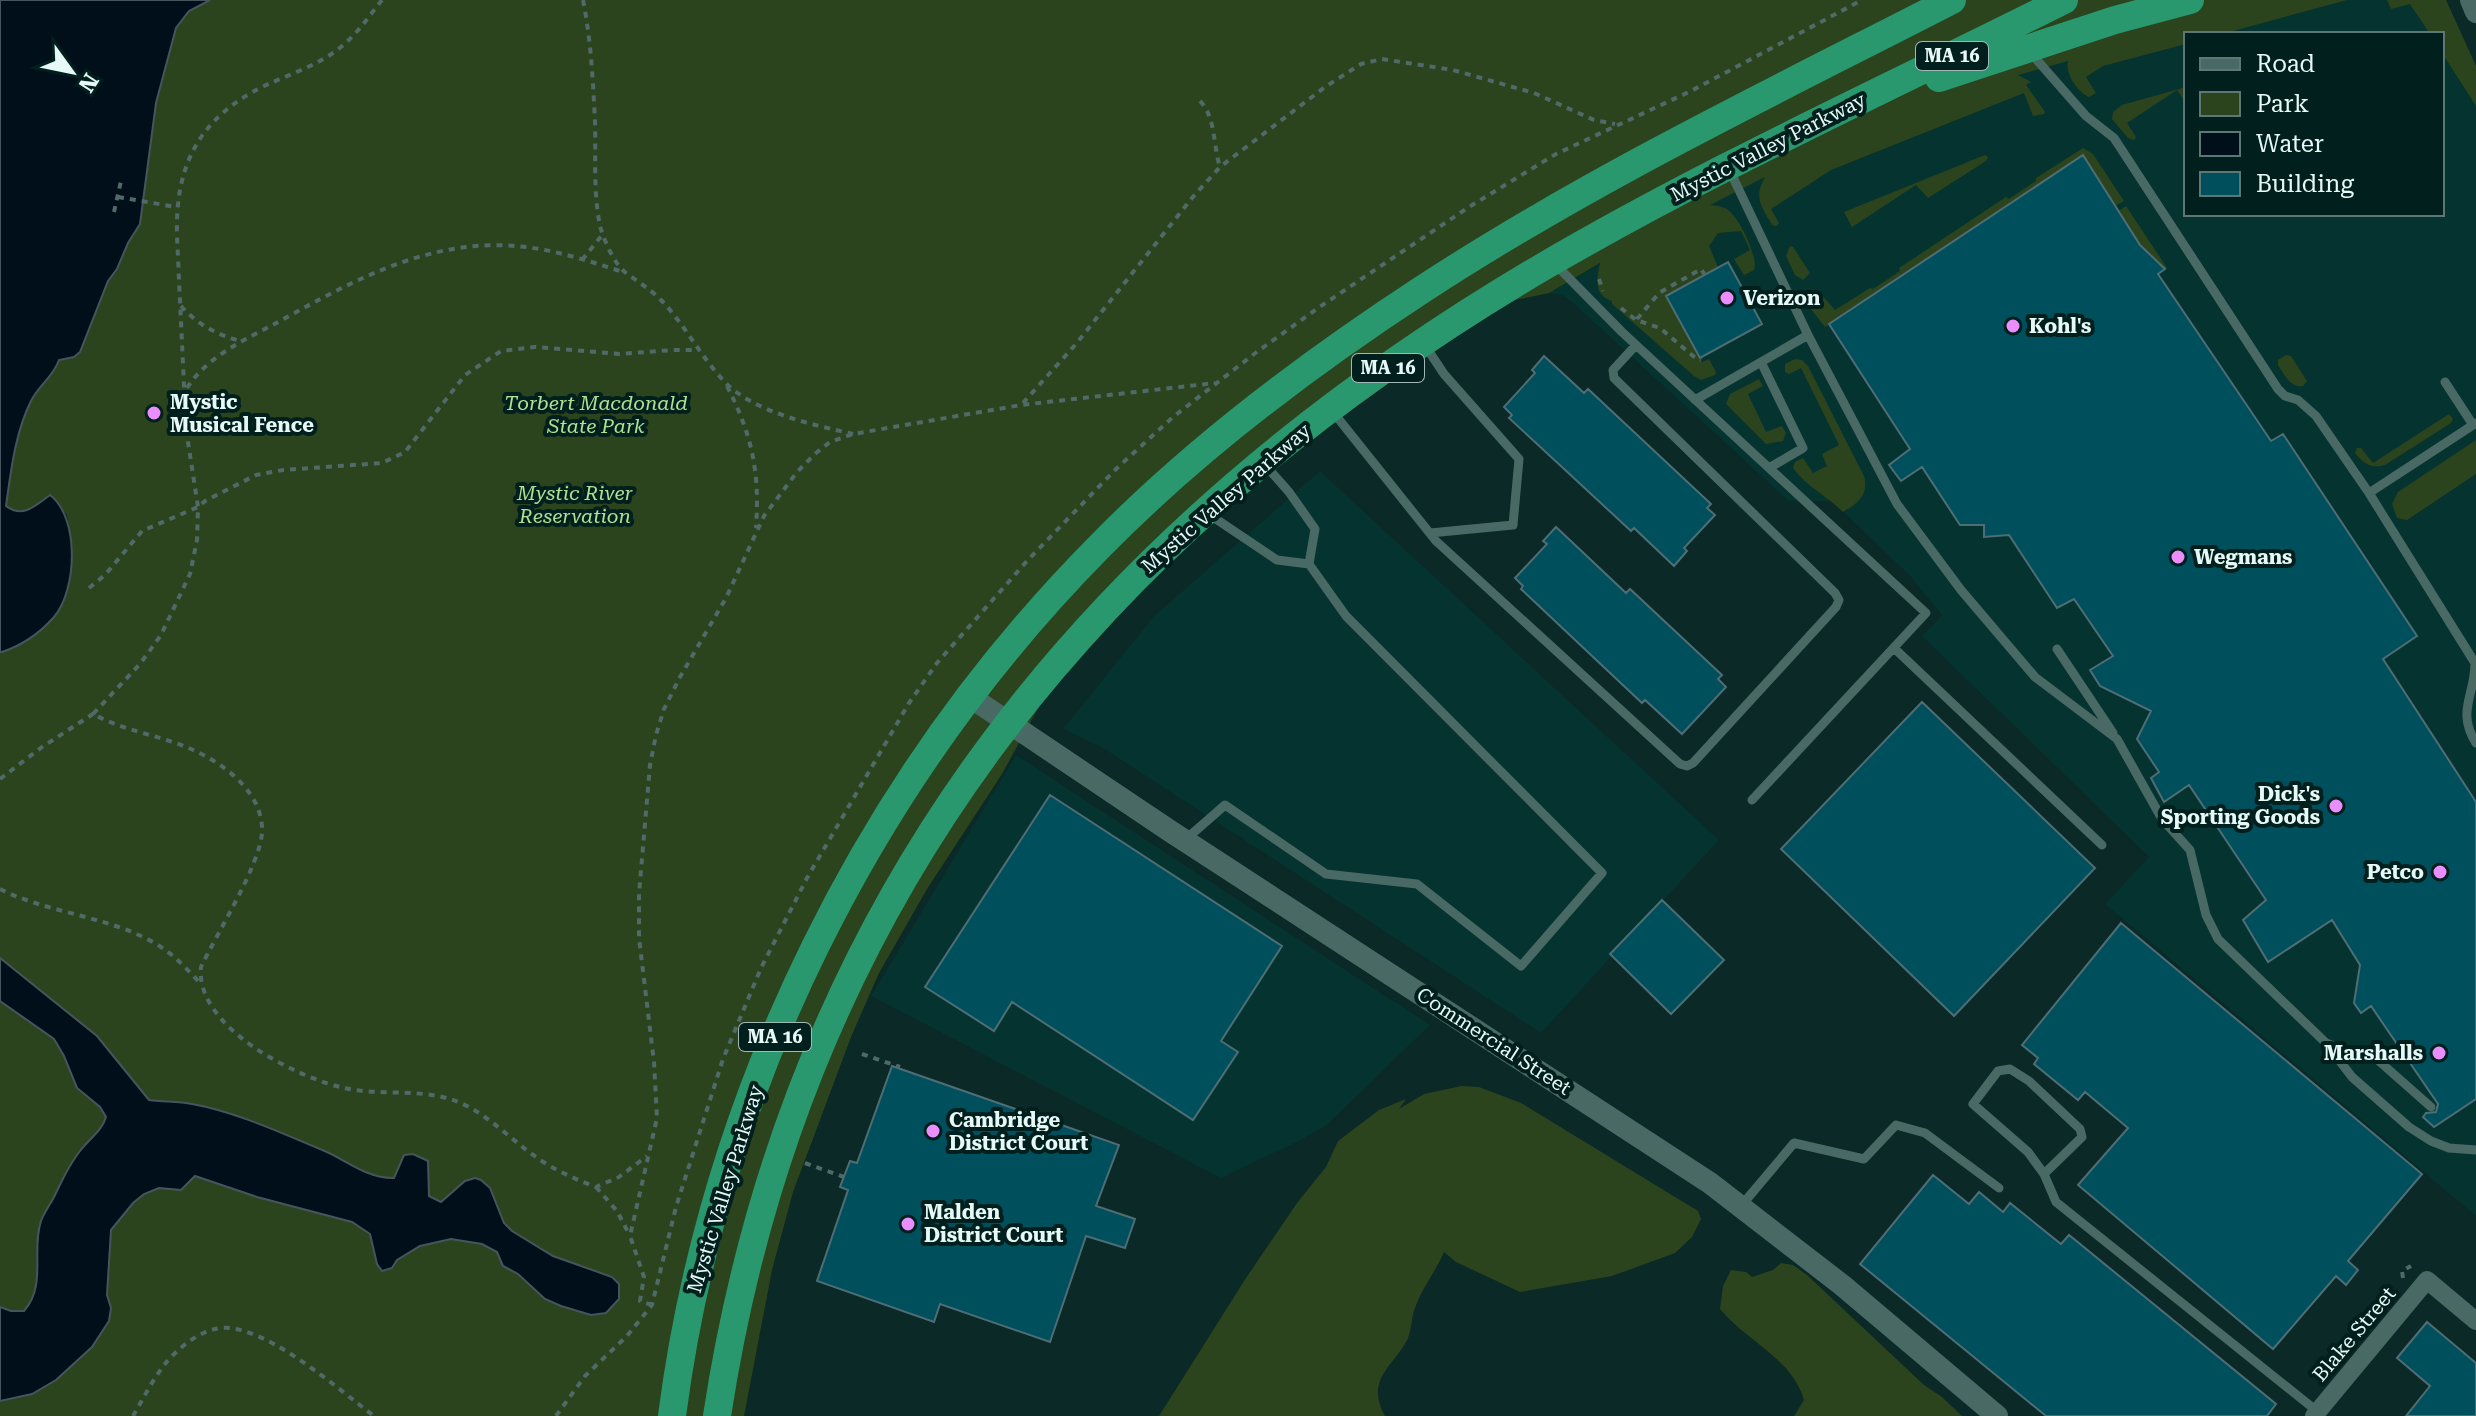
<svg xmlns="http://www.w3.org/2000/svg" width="2476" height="1416" font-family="'Roboto Serif',serif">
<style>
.built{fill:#05332f;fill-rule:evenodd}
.green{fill:#2c441d}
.water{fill:#010f1b;stroke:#46555d;stroke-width:2}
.building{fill:#004f5d;stroke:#4f6d74;stroke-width:2}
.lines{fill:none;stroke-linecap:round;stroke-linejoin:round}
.path{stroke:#4f6a68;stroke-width:4;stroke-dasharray:6 6;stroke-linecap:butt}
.service{stroke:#496965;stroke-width:9}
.minor{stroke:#496965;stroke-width:18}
.tertiary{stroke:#496965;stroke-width:22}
.trunk{stroke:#29986e;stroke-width:28}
.poi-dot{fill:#ea8dfd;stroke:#01201d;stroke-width:3}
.labels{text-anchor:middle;stroke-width:8;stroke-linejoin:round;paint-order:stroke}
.shield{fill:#01201d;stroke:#a2b8b6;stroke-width:2}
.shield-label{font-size:18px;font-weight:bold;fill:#e7f9f7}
.street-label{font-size:20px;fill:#e7f9f7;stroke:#01201d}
.poi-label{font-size:20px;font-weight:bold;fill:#e7f9f7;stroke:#01201d;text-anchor:start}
.park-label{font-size:20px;font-style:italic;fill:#afe192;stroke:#01201d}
</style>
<rect width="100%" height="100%" fill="#0a2927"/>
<path class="built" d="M2250 0H2446L2476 66V1216L2105 904 2149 857 1922 636 1942 615 1910 576 1832 501H1789L1572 302 1562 295 1549 293 1677 220 1770 174 2010 77ZM2186 34H2442V214H2186Z
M1320 471 1719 840 1541 1033 1103 748 1063 729 1154 616Z
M1016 755 1430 1025 1327 1125 1297 1142 1221 1178 871 996Z"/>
<path class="green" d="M210 0H2347L2222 34H2186V44L2103 66 2086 77 2096 93 2089 97C2077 92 2065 73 2068 61L2018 75 2031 82 2026 85 2045 112 2044 114 2033 116 2024 93 1831 170 1771 209 1779 223 1776 226 1772 225C1760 205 1754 197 1765 177L1710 205C1717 206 1724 206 1729 211 1740 219 1759 259 1754 270L1744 275 1734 259 1750 250 1741 231 1718 233 1709 246 1718 267 1666 296 1702 362 1709 359 1716 372 1715 375 1701 380 1694 376 1612 304V301C1593 295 1597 278 1600 263L1549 293 1510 301 1418 362 1307 442 1168 561 1042 701 1002 774 927 889 879 973 851 1037 793 1192 772 1270 744 1416H0V1001L54 1039 64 1056 77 1088 97 1036 0 958V652H2L71 539 67 515 50 495C36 505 23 518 6 506 12 471 15 434 31 401 39 385 53 377 58 360L74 357 80 352 108 281 118 269 128 243 140 224 156 103 176 28 189 11Z
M2387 0H2446L2476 66V106L2442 53V34H2430L2410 4 2391 9Z
M2186 87V103L2177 90 2127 123 2136 137 2134 140 2128 138 2112 119 2113 112 2122 105Z
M2083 148 2093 154 2124 201 2115 206 2083 156 1825 327 1810 308 1812 302 1822 295 1835 310 1870 288 1873 289 1900 271 1899 268 2006 197 2009 199 2036 181V178Z
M1985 155 1988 157 1986 161 1928 198 1916 185 1852 227 1844 212Z
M2126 206 2167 268 2165 269 2140 245 2119 211Z
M1790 246 1793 247 1810 273 1803 280 1795 275 1786 256Z
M2286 355 2291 356 2307 381 2303 386C2290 388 2284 374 2278 365V360Z
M1795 359 1802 360 1808 366 1864 476C1869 495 1858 503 1843 512 1827 496 1807 487 1793 468L1795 462 1803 458 1813 473 1827 466 1822 454 1839 445 1801 368 1789 374 1785 372V364Z
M1759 379 1763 386 1748 394 1766 432 1782 426 1786 433 1783 441 1766 444 1726 404 1730 394Z
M2449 414 2453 419 2451 423 2385 465C2371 469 2364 464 2355 453L2357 448H2361L2373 463Z
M2476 440V474L2407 520 2397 518 2392 504 2398 492Z
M1462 1086 1479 1087 1521 1103 1698 1211 1701 1219 1692 1237 1675 1253 1612 1276 1520 1292 1456 1262 1444 1252C1436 1271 1422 1288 1415 1308 1411 1318 1412 1328 1408 1338 1395 1366 1364 1378 1385 1416H1159L1246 1278 1297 1203 1326 1167 1338 1141 1379 1110 1406 1099 1399 1109 1424 1094Z
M1781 1263 1793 1265 1807 1275 1924 1385 1942 1397 1962 1416H1794L1804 1400C1792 1358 1746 1341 1720 1309L1723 1286 1731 1270 1746 1272 1752 1277 1773 1270Z"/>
<path class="water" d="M0 0H210L189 11 176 28 156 103 140 224 128 243 117 269 108 281 80 352 74 357 59 360C53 377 39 385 31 401 15 433 11 471 6 506 23 519 36 505 50 495 80 518 77 590 54 617 39 634 23 645 2 652H0Z
M0 958 97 1036 149 1100C163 1102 178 1101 192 1104 236 1112 279 1132 320 1149 344 1158 366 1179 394 1178L404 1155 413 1154 428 1161 429 1196 441 1202 465 1181 475 1178 481 1180 490 1188 504 1223 512 1231 553 1256 612 1277 619 1284V1299L606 1313 591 1315 561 1306 545 1299 518 1274 503 1266 497 1252 482 1244 451 1239 420 1246 397 1260 392 1268 382 1271 377 1264 370 1234 352 1222 257 1197 195 1176 181 1190 159 1188 144 1194 133 1203 111 1230 107 1295 111 1308 109 1321 92 1347 56 1380 32 1394 0 1401V1307L11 1311H24C47 1285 31 1251 41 1221 44 1213 49 1206 53 1199 62 1181 68 1166 80 1151 89 1139 102 1131 106 1117L100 1107 77 1088 64 1056 54 1039 0 1001Z"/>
<path class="building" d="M2083 155 2140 245 2165 269 2158 274 2271 441 2283 434 2417 636 2383 659 2476 802V1099L2434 1127 2423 1117 2426 1113 2436 1112 2438 1104 2371 1006 2361 1013 2354 1003 2360 965 2332 920 2268 962 2243 920 2266 900 2189 785 2164 802 2151 778 2159 772 2137 739 2151 711 2100 686 2090 670 2113 656 2074 599 2057 608 2009 535 1984 537V525H1960L1922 467 1901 481 1889 465 1910 449 1829 324Z
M1728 262 1762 324 1700 358 1666 296Z
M1544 356 1584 393 1588 389 1711 504 1707 508 1715 515 1684 548 1687 551 1674 566 1634 528 1631 531 1509 418 1512 415 1504 407 1535 373 1532 370Z
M1556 527 1626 593 1630 589 1722 675 1718 679 1726 687 1682 734 1645 700 1642 703 1521 589 1523 586 1515 578 1547 544 1543 541Z
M1922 702 2095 868 1954 1016 1781 849Z
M1050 795 1282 946 1221 1041 1238 1052 1193 1120 1012 1002 994 1031 925 987Z
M1662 900 1724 960 1671 1014 1610 954Z
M2121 923 2422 1174 2348 1261 2358 1270 2346 1285 2336 1276 2273 1349 2078 1185 2128 1128 2085 1092 2078 1100 2034 1064 2038 1058 2022 1045Z
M892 1066 1119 1145 1096 1206 1135 1219 1125 1248 1086 1236 1050 1342 940 1304 934 1322 817 1281 848 1190 840 1187 850 1161 857 1163Z
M1933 1175 1969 1204 1979 1192 2003 1212 2010 1203 2061 1244 2069 1235 2276 1404 2267 1416H2046L1860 1264Z
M2427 1322 2476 1363V1416H2406L2430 1386 2397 1358Z"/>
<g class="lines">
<path class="path" d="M382 0C369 16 358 33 341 47 319 65 290 74 264 86 199 118 175 165 177 236L186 429 198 507 197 540 190 574 161 635 140 664 93 714C124 731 159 735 191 749 223 763 264 792 262 833 259 867 217 933 201 967 195 1026 292 1075 340 1087 382 1098 427 1085 467 1106 492 1119 513 1141 536 1157 554 1170 575 1179 596 1187L619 1177 647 1156
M583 0C591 40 593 81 595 122 596 157 593 191 600 226 604 240 614 264 626 273 638 282 650 289 660 299 684 323 700 356 724 381 752 412 814 425 853 434
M1200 101C1216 117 1213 146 1220 167
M118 197 176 207
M114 212 121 181
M582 260 603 234
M1599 279 1603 291
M181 306C197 324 217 335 241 341
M1621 308 1636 320 1660 328 1693 356 1701 360
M1637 319 1659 293 1701 269 1705 275
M727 386C752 435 760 472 756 528
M187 388C208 355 247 339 280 321 354 280 429 239 516 246 553 249 589 261 623 272
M1023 403 1076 344 1192 198 1220 167 1325 87 1361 64 1382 59 1453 70 1534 93 1594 120 1615 124
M89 588 105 575 142 531 198 507 205 501 256 475 283 470 382 463 405 452 465 375 501 351 535 347 619 354 673 350H698
M0 779 42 747 93 714
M0 889C50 914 110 916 158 945 174 955 187 969 200 983
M862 1054 900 1067
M805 1163 844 1177
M596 1187 617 1211 629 1234
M2403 1278 2402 1271 2411 1266
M652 1305 640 1301 644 1277 630 1236 657 1118 654 1062 639 938V894L650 765 656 735 664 709 680 677 726 598 764 516 797 472 816 453 830 442 853 434 1021 405 1215 383
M133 1416C143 1399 153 1379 165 1364 177 1349 197 1333 215 1329 259 1318 339 1390 374 1416
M556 1416 585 1376 627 1336 652 1305 676 1207 723 1059 761 968 807 878 909 703 937 663 1027 561 1116 469 1173 417 1258 351 1321 306 1469 207 1556 154 1691 91 1862 0"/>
<path class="service" d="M2029 51 2086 116 2114 138 2278 389 2285 396 2298 400 2316 416 2369 493 2475 663C2475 696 2456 711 2476 743
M1729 169 1808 335 1897 504 1961 590 2035 677 2117 739 2162 819 2190 850 2206 915 2218 939 2326 1043 2352 1077 2409 1127 2431 1141 2449 1148 2476 1150
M1555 264 1622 332 1926 613 1752 800
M1426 347 1444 374 1519 459 1513 525 1430 533
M1761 362 1803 448 1769 468
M2445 382 2473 425
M1695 400 1808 335
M1333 412 1436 541 1680 764 1687 766 1693 763 1836 607 1839 600 1835 593 1614 378 1613 370 1636 345
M2369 493 2476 423
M1210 515 1277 560 1309 564 1315 529 1289 492 1266 466
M1894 648 2102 845
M2057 649 2113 733
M1185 840 1225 805 1326 874 1417 884 1521 966 1602 873 1346 616 1309 564
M2326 1043 2347 1051 2371 1054 2431 1107
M2044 1174 2082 1137 2080 1129 2029 1081 2010 1069 1998 1071 1973 1104 2028 1152 2044 1174 2056 1202 2318 1412
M1741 1206 1794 1143 1864 1159 1896 1125 1925 1133 1999 1188"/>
<path class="minor" d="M2314 1416 2427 1280 2476 1321"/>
<path class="tertiary" d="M2471 0 2476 12
M969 696 1170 831 1710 1183 1842 1285 1997 1416"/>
<path class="trunk" d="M1939 78 2115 20 2190 0
M672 1416C714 1091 870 778 1100 546 1196 448 1308 364 1423 289 1591 179 1773 92 1952 0
M717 1416C796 896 1096 530 1541 268 1710 169 1889 88 2064 0"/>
</g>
<g class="poi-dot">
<circle cx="1727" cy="298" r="8"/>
<circle cx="2013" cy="326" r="8"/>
<circle cx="154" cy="413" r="8"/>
<circle cx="2178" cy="557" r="8"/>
<circle cx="2336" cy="806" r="8"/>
<circle cx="2440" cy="872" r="8"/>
<circle cx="2439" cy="1053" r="8"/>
<circle cx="933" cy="1131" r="8"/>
<circle cx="908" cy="1224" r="8"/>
</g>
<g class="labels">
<g class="shield">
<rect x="1916" y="42" width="72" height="28" rx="6"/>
<rect x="1352" y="354" width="72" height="28" rx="6"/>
<rect x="739" y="1023" width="72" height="28" rx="6"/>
</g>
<g class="shield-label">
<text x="1952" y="62">MA 16</text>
<text x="1388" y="374">MA 16</text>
<text x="775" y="1043">MA 16</text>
</g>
<g class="street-label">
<text transform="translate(1768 147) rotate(-27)" y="7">Mystic Valley Parkway</text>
<text transform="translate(1226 498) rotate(-41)" y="7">Mystic Valley Parkway</text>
<text transform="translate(1494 1041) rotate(33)" y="7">Commercial Street</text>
<text transform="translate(725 1189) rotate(-73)" y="7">Mystic Valley Parkway</text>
<text transform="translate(2354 1334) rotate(-50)" y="7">Blake Street</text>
</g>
<g class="poi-label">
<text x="1743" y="305">Verizon</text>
<text x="2029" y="333">Kohl's</text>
<text x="170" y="409">Mystic<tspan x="170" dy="23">Musical Fence</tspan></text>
<text x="2194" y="564">Wegmans</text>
<text x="2320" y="801" text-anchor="end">Dick's<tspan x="2320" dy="23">Sporting Goods</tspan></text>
<text x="2424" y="879" text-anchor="end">Petco</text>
<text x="2423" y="1060" text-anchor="end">Marshalls</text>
<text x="949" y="1127">Cambridge<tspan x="949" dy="23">District Court</tspan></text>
<text x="924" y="1219">Malden<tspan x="924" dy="23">District Court</tspan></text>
</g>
<g class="park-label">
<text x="596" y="410">Torbert Macdonald<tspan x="596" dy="23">State Park</tspan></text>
<text x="575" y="500">Mystic River<tspan x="575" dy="23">Reservation</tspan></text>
</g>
</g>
<rect x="2184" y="32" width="260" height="184" fill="#01201d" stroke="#5d7774" stroke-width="2"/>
<rect x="2200" y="58" width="40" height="12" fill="#496965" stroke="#5d7774" stroke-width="2"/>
<text x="2256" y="72" font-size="24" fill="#e7f9f7">Road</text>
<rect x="2200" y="92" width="40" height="24" fill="#2c441d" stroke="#5d7774" stroke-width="2"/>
<text x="2256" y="112" font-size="24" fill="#e7f9f7">Park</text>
<rect x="2200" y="132" width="40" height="24" fill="#010f1b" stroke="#5d7774" stroke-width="2"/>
<text x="2256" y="152" font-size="24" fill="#e7f9f7">Water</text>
<rect x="2200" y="172" width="40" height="24" fill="#004f5d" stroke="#5d7774" stroke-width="2"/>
<text x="2256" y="192" font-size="24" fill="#e7f9f7">Building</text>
<g transform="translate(72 72) rotate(123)" stroke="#01201d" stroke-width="6" paint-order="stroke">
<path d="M0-6L14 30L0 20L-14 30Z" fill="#e7f9f7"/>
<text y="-12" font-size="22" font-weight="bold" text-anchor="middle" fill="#e7f9f7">N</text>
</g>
</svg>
